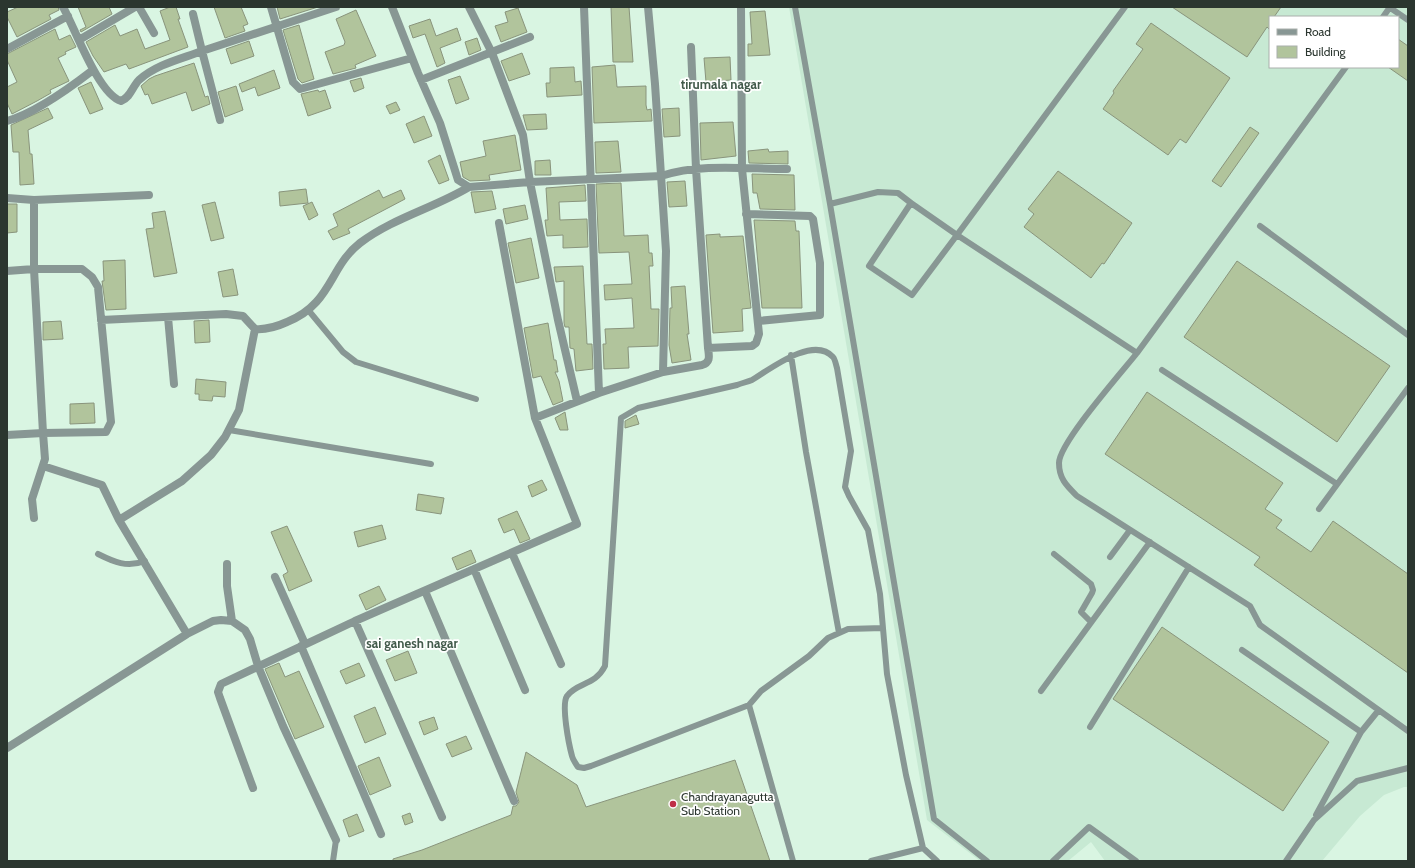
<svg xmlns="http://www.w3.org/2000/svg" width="1415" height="868" font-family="Cabin,sans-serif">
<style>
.built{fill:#c7e9d3;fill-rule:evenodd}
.building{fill:#b1c49c;stroke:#89947c}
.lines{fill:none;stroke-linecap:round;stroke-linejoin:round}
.service{stroke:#889794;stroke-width:6}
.minor{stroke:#889794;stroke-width:8}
.poi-dot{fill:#bf2e47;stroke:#fff;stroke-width:1.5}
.labels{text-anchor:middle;stroke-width:3.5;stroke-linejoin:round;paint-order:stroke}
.poi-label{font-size:12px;fill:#2b362f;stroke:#fff;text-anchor:start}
.neighbourhood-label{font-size:13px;font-weight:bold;fill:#425a4b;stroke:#fff}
</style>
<rect width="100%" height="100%" fill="#d9f5e2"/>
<path class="built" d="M789 7H1408V787H1404L1384 795 1360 816 1322 861H1105L1091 842 1068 861H980L927 820ZM1270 17H1398V67H1270Z"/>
<path class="building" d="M18 7H58L59 10 49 15 51 19 17 37 7 17V12Z
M78 7H109L112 14 81 32 80 30 86 27Z
M170 7H176L180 19H178L188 47 129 69 126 64 104 72 93 56 86 42 115 25 120 36 137 29 145 49 170 40 160 11Z
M214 7H241L248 24 243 26 245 31 225 38Z
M277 7H318L280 19Z
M611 7H629L633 62H613Z
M1172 7H1281L1274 17H1270V30L1267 27 1247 57Z
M518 8 527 32 501 42 495 26 508 22 505 12Z
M356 10 376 56 355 65 356 68 333 74 325 52 344 45 345 42 336 19Z
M765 11 770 55 748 56V44H752L750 12Z
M430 19 436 36 457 28 461 40 440 48 445 63 437 67 425 34 413 38 409 26Z
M1151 23 1230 78 1186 143 1180 139 1168 155 1103 109 1114 93 1113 91 1143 49 1136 44Z
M299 25 314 79 302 83 298 79 283 30Z
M55 29 59 40 70 35 76 47 65 52 66 54 58 58 69 81 50 90 51 93 37 101 12 114 7 103V87L17 82 7 60V54Z
M477 38 481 50 469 55 465 42Z
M1398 39 1408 46V81L1388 67H1398Z
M249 41 254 56 231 64 226 49Z
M522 53 530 74 509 81 501 61Z
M730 57 731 80 706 82 704 58Z
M194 63 205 97 208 96 210 104 192 111 186 92 152 104 148 94 145 95 141 86 149 79 155 76Z
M615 65 617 87 646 86V105L647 110 651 109 652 121 594 123 592 67Z
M574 67 575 82 581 81 582 95 547 97 546 83H550V68Z
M274 70 280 88 258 96 255 87 242 92 239 84Z
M460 76 469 99 456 104 448 80Z
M361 78 364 88 354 92 350 81Z
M91 82 103 109 90 114 78 88Z
M236 86 243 110 225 117 218 92Z
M318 90 319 92 325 90 331 108 308 116 301 94Z
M396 102 400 110 390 114 386 106Z
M48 108 53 118 28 130 30 154H32L34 184 20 185 19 152H13L11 125Z
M679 108 680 136 664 137 662 109Z
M546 114 547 129 527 130 523 115Z
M424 116 432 136 414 143 406 124Z
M733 122 736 156 701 160 700 123Z
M1250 127 1259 133 1221 187 1212 181Z
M515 135 521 170 489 175 490 180 470 181 463 177 460 162 486 156 483 141Z
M618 141 621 172 596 173 595 142Z
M768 149 769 152 788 151V164L749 163 748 151Z
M440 155 449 180 439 184 428 161Z
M550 160 551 175H535V161Z
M1058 171 1132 223 1104 264 1102 263 1091 278 1024 227 1034 214 1028 209Z
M752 174 794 175 795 210 760 209 757 193H753Z
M685 181 687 206 669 207 667 182Z
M621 183 624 236 648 235 649 253H652L653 266H649L651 309H659L658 346 628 347 629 368 604 369 603 344H606L605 329 634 328 632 298 605 300 604 285 632 284 629 252 599 253 596 184Z
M585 185 586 201 559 202 560 220 587 219 588 247 563 248V235L547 236 545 220H548L546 188Z
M306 189 308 203 280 206 279 192Z
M379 190 383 198 401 190 405 199 348 229 350 233 333 240 328 231 338 226 333 214Z
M492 191 496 209 475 213 471 192Z
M215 202 224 238 211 241 202 205Z
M312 202 318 215 309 220 303 206Z
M7 204H17V232L7 233Z
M525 205 528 219 506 224 503 209Z
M165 211 177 273 154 277 146 229 154 228 152 213Z
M754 220 795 221 796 231H799L802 308H762Z
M720 234V237L743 236 751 308 742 309 743 331 713 333 706 235Z
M531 238 539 278 516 283 508 243Z
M125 260 126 309 106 310 102 281H104L103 261Z
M1237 261 1390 366 1337 442 1184 337Z
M583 266 587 344H592L593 369 576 371 574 349 570 348 569 327H565L564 323V281L556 282 554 267Z
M233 269 238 295 223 297 218 272Z
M685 286 689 334H687L691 360 672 363 669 345 670 308H672L671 287Z
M209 320 210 342 195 343 194 321Z
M61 321 63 339 43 340V322Z
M548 323 554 360H556L558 372H555L559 381 563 401 553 405 541 376 533 378 524 328Z
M196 379 226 382 225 397 213 396 212 401 199 400V394H195Z
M1147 392 1283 483 1265 509 1282 520 1276 528 1311 552 1333 521 1408 574V673L1254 565 1260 557 1105 454Z
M94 403 95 423 70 424V404Z
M565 412 568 430H560L555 418Z
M636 415 639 424 625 428V421Z
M542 480 547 490 532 497 528 486Z
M418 494 444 498 441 514 416 510Z
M517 511 530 539 520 543 514 529 504 533 498 519Z
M382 525 386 539 358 547 354 532Z
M287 526 312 581 289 591 283 575 288 572 271 532Z
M471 550 476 562 457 570 452 558Z
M379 586 386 600 366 610 359 595Z
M1162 627 1329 742 1283 811 1113 699Z
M408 651 417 673 395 681 386 660Z
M279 663 285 677 299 671 324 727 295 739 265 669Z
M359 663 365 676 346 684 340 671Z
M375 707 386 734 365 743 354 716Z
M434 717 438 729 424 735 419 722Z
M466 736 472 749 452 757 446 744Z
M526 752 577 785 586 807 735 760 770 861H393V859L422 850 511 815 513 806H516L519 802 516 792Z
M379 757 391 786 370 795 358 766Z
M410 813 413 822 405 825 402 816Z
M357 814 364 831 349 837 343 820Z"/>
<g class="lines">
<path class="service" d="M795 7 830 204 934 819 987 861
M1125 7 957 235 1137 353C1122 372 1059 443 1059 463 1059 479 1067 486 1077 496L1250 606 1260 625 1408 731
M1389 7 1408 20
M1383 17 1390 7
M911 203 957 235 912 295 869 266Z
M830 204 878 192 898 193 911 203
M1260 226 1408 335
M309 311 343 352 356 362 476 399
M1137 353 1346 67
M791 355 806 452 839 633
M1162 370 1337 484
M229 430 431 464
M1319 509 1408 388
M98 554C114 562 127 568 145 561
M1054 554 1091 584 1093 590 1092 593 1081 612 1091 622
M1110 557 1130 530
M883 628 848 629 828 638 809 656 761 691 749 705 591 766 584 768 578 767C576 764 573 760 572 756 569 745 561 705 567 696 577 682 595 686 605 666L621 418 638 408 737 385C742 383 747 382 752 380 769 370 813 335 833 357 835 359 836 365 837 368L851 451 845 487 849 496 868 530 880 594 887 674 906 775 923 848 937 861
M1242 650 1361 732
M1041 691 1150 542
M749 705 793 861
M1090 727 1189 567
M1316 815 1361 732 1378 711
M333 861 336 840
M871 861 923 848
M1053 861 1089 827 1136 861
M1286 861 1314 820 1357 781 1408 768"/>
<path class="minor" d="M63 7C75 28 98 94 121 101 131 97 132 87 139 80 157 64 181 59 202 51L193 14
M139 7 154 33
M271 7 293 82 300 89 412 58
M392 7 418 73 440 123 458 180 469 187 530 182 661 176C701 163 746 169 787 169
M469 7 492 53 523 135 530 182 558 320 577 401
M584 7 599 393
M648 7 655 84 666 251 663 372
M79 40 135 7
M691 47 696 169 708 348
M7 49 68 16
M421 80 530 37
M220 120 202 51 336 7
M7 121C33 114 71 87 93 70
M7 198 34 200V269L43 433 106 432 111 422 98 287 92 277 82 269H34L7 271
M34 200 149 195
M746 214 810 216 813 219 820 263V315L758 321
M168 317 174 384
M101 320 226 314 243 316 255 329 239 410 225 437 211 455 182 481 119 520
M255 329C267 330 276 327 287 322 332 304 329 267 360 243 393 218 434 208 469 187
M535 418 599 393 663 372 702 365C711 362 709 356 708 348L752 346 756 343 759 334 742 169 741 7
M7 435 43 433 45 459 32 499 34 518
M43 466 102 485 119 520 187 634
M512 553 561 664
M227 564V586L232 621
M474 569 525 690
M275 577 305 644
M425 591 514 801
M355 621 442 817
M301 646 381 834
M7 748 187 634 213 621 221 620 232 621 245 630 250 639 258 666 283 726 336 840
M253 788 220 698 218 692 221 684 355 621 577 524 535 418 499 223"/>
</g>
<circle class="poi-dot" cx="673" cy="804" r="4"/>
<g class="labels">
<g class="poi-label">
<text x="681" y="801">Chandrayanagutta<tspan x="681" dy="14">Sub Station</tspan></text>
</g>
<g class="neighbourhood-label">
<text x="721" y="89">tirumala nagar</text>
<text x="412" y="648">sai ganesh nagar</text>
</g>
</g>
<rect width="1415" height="868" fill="none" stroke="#2b362f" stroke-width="16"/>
<rect x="1269" y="16" width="130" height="52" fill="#ffffff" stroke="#aaafac"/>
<rect x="1277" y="29" width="20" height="6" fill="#889794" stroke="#aaafac"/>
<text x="1305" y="36" font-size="12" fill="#2b362f">Road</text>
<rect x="1277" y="46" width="20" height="12" fill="#b1c49c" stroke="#aaafac"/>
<text x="1305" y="56" font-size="12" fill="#2b362f">Building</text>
</svg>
